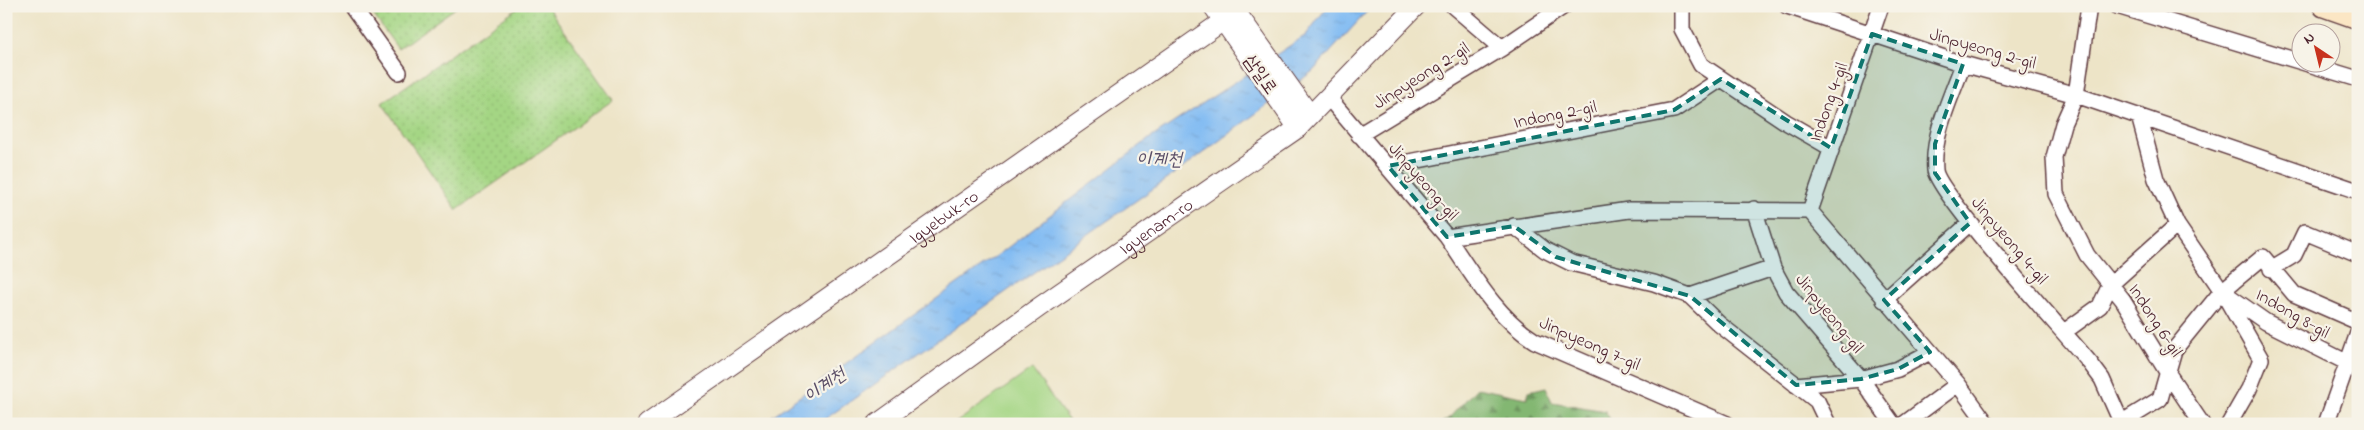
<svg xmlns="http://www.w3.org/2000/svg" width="2364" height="430" font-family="'Indie Flower','Poor Story',sans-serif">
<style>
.grass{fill:url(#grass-dots);stroke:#777a58}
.forest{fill:url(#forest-firs);stroke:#666b4e}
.pitch{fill:#a4d684;stroke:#777a58}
.water{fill:url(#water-ripples);stroke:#666d8f}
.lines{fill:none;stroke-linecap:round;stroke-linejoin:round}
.minor-casing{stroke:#623d42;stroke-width:18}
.tertiary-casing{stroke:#623d42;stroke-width:21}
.secondary-casing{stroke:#623d42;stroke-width:24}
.minor{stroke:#fff;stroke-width:15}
.tertiary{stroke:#fff;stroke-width:19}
.secondary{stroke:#fbe6c4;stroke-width:21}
.marked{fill:#0f766e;fill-opacity:0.2;stroke:#0f766e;stroke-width:4;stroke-dasharray:10 6;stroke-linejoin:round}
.labels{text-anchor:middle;stroke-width:4.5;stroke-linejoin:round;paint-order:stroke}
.street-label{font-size:18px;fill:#4a1f2b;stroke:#f7f3e8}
.water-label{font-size:19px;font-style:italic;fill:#5a4e67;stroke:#f7f3e8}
</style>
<defs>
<pattern id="grass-dots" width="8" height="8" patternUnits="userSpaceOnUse" patternTransform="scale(1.25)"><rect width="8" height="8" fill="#a4d684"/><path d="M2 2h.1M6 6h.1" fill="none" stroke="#8fb772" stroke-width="1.8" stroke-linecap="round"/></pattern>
<pattern id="forest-firs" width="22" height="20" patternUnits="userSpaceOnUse" patternTransform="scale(1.25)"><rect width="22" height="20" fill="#83b772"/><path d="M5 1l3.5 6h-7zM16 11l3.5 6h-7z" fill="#6d945e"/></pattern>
<pattern id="water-ripples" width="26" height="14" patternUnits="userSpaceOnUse" patternTransform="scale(1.25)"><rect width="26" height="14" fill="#81bbf3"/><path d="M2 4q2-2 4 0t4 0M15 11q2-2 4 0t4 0" fill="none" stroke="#71a0d0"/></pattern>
</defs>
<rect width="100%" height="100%" fill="#f7f3e8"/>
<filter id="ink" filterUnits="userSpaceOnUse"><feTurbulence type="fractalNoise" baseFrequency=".02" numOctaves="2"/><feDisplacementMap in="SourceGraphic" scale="10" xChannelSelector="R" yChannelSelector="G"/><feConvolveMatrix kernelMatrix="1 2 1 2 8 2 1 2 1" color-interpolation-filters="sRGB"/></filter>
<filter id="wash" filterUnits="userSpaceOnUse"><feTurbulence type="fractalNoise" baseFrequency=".0096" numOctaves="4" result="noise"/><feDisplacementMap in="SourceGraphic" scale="20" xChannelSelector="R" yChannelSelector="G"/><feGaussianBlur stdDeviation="1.12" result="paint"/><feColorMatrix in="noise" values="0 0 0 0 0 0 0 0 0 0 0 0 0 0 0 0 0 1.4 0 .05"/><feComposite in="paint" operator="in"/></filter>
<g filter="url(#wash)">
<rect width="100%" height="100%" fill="#ede4c7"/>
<path class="grass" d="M367 6H458L398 49Z
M520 6H547L613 100 457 210 382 103Z"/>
<path class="forest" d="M1546 387 1552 402 1605 411 1613 424H1440L1450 417 1477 388 1527 398 1529 391Z"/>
<path class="pitch" d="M1032 369 1071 424H954Z"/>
<path class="water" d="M1328 6H1372L1313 71 1184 167 818 424H761L1002 252 1149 139 1306 35Z"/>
</g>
<g filter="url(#ink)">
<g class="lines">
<defs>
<path id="minor" d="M352 6 399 72
M1453 6 1502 48
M1682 6V29L1701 65 1786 122 1831 148
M1787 6 1963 64 2076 95 2358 191
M2089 6 2076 95 2063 124 2054 157 2056 194 2087 255 2123 300 2169 375 2202 424
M2117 6 2302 62
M2302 62 2358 79
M1963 64C1951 98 1932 134 1935 170 1937 193 2067 335 2090 363L2102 379 2122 424
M1328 97 1447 237 1629 210 1810 211 1958 384 1987 424
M2139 116 2156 179 2177 225 2222 291 2261 359 2249 389 2229 424
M1359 135 1502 48 1564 6
M1388 166 1674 110 1721 79
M1754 209 1773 268 1786 292 1861 379 1893 424
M1810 211 1881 6
M1514 226 1545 250 1571 263 1654 283 1690 296 1719 324 1817 401 1828 424
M1447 237C1473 275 1496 317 1535 341L1727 424
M2271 269 2294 255 2305 232 2358 254
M2226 294 2266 322 2358 368
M1690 296 1773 268
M1884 300 1970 223
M2064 332 2100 306 2110 285 2177 225
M1796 385 1861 379 1898 369 1930 352
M2121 423 2160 399 2174 350 2222 291 2263 257 2294 294 2358 322
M1904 424 1958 384
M2326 424 2358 333"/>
<g id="tertiary">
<path d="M1213 6 1298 128"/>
<path d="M1232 6 1310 115"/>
<path id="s1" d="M647 424 1223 21 1240 6"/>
<path id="s2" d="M877 424 1038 308 1298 128 1416 6"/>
</g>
<path id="secondary" d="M2324 6 2358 18"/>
</defs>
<use href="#minor" class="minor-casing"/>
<use href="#tertiary" class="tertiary-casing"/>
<use href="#secondary" class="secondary-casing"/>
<use href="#minor" class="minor"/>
<use href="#tertiary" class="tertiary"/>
<use href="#secondary" class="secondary"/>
</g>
</g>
<path class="marked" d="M1872 34 1963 64 1935 144V173L1970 223 1884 300 1930 352 1898 369 1861 379 1796 385 1690 296 1556 257 1514 226 1447 237 1388 166 1674 110 1721 79 1831 148Z"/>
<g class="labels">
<g class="street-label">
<text transform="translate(1983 48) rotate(16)" y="6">Jinpyeong 2-gil</text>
<text transform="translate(1261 74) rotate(55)" y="6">삼일로</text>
<text transform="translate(1421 75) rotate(-32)" y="6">Jinpyeong 2-gil</text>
<text transform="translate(1828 102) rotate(-70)" y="6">Indong 4-gil</text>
<text transform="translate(1555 114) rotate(-11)" y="6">Indong 2-gil</text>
<text transform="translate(1424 181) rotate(49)" y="6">Jinpyeong-gil</text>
<text dy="6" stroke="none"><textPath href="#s1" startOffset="362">Igyebuk-ro</textPath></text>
<text dy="6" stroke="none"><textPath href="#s2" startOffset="342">Igyenam-ro</textPath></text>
<text transform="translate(2010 240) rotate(50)" y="6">Jinpyeong 4-gil</text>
<text transform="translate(1830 313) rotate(51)" y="6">Jinpyeong-gil</text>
<text transform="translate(2293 313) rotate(30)" y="6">Indong 8-gil</text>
<text transform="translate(2156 320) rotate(57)" y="6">Indong 6-gil</text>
<text transform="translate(1590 343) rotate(24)" y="6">Jinpyeong 7-gil</text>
</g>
<g class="water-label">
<text x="1159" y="165">이계천</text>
<text transform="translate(824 384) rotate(-35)" y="7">이계천</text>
</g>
</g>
<rect width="2364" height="430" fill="none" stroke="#f7f3e8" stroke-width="25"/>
<g transform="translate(2316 48) rotate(325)"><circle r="24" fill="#f7f3e8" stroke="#b29e9c"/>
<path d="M0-4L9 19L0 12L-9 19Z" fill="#c8321e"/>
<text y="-8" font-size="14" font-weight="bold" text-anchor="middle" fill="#4a1f2b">N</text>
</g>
</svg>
